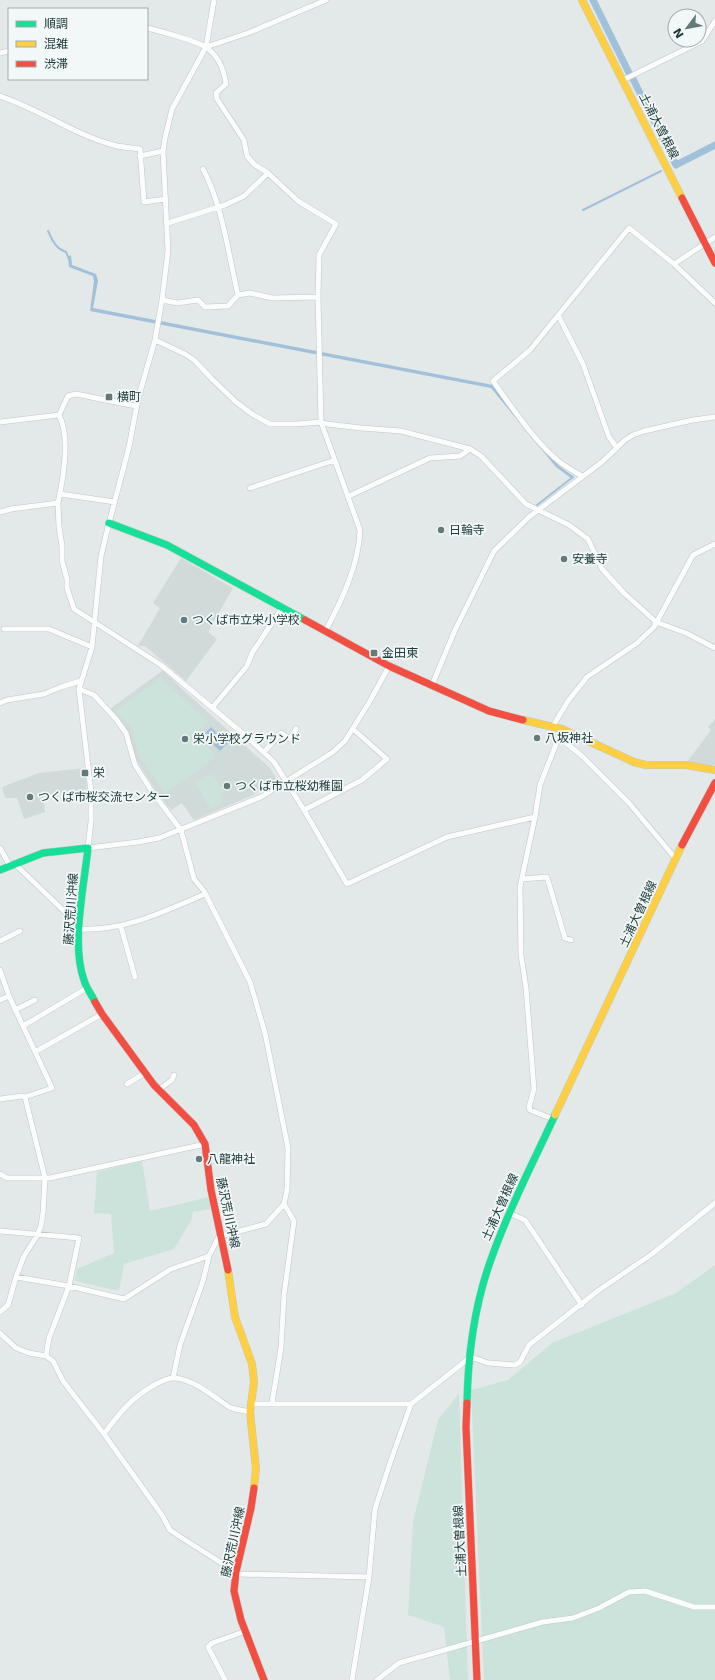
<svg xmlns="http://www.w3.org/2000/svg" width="715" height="1680" font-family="'DejaVu Sans','Noto Sans JP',sans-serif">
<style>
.built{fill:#d0dbd9}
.green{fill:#cbe3da}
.water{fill:#a1c0da}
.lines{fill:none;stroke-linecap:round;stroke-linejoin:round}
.stream{stroke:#a1c0da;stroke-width:2}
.canal{stroke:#a1c0da;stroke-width:7}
.street-casing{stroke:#c0c6c5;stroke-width:6}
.fast-casing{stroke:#bec7c6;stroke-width:8}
.slow-casing{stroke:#bec7c6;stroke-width:8}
.jam-casing{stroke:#bec7c6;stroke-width:8}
.street{stroke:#fbfcfc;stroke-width:5}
.fast{stroke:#16e098;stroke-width:7}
.slow{stroke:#ffcf43;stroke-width:7}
.jam{stroke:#f24e42;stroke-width:7}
.poi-dot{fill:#647979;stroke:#f1f8f7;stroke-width:1.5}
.labels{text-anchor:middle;stroke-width:3.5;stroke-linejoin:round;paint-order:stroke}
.street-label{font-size:12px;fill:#203c3d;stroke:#f1f8f7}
.poi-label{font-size:12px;fill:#203c3d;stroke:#f1f8f7;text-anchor:start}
</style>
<rect width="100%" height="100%" fill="#e3e9e8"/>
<path class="built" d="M181 558 233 588 208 632 217 639 186 681 145 646H138L160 608 153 603Z
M163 670 181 688 270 768 277 780 251 796 194 820 182 803 171 810 156 791 135 758 127 730 118 716 110 709Z
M715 719V764L712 766 687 762 711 730 708 727Z
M85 768 87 789 43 795 45 812 24 819 17 798H5L2 787 39 773Z"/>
<path class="green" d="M160 678 208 721 198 734 214 754 211 760 165 794 139 755 131 727 115 711Z
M207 775H213L224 791 221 803 210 809 196 783Z
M142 1161 150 1211 209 1197 211 1209 193 1212 191 1221 174 1249 124 1264 119 1291 75 1281 77 1269 114 1253 111 1214 94 1213 97 1172Z
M715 1265V1680H484L471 1390 508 1380 552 1343 676 1293Z
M459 1393 468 1680H450L444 1627 408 1615 413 1522 438 1420Z"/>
<path class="water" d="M71 255 72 265 96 274 98 281 93 308 493 385 558 465 574 477 571 478 556 467 491 388 90 311 94 281 93 276 69 267 68 257Z
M211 727 220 736 224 733 231 740 220 751 203 735Z"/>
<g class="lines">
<path class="stream" d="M583 210 661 171
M48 231C53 241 55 248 66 252L69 259
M537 505 573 477 571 476"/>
<path class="canal" d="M593 0 629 73
M632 77 676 165 715 145"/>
<defs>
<path id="street" d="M214 0 206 47 172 109 165 138 163 151 168 251 162 300 155 340 138 399 129 447 109 523 101 556 92 647 79 689 91 792V821L88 848 138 842 159 838 261 797 333 752 345 741 370 701 389 666
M147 28C160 31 197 41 207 48 218 56 224 70 226 84L216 93 217 99 244 140 247 156 255 165 268 173 298 201 336 224 319 255 318 297 321 422 360 530C359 564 342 600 326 630
M206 47 248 33 326 0
M0 53 9 51
M623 80 702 41 715 21
M0 96C39 109 73 134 113 145 121 147 131 148 140 149L144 202 166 199
M140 156 163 151
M203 169C223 207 228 253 238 295
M168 223 225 205 244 196 268 173
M674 264 715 237
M162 300 177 303 198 300 205 307 228 306 238 295 250 293 272 298 318 297
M558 315 583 364 609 437 617 448
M155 340 185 354 194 360 213 380 236 402 252 414 270 424H296L321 422 327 424 361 428 401 431 470 449 481 456 526 504 569 525 588 539 602 569 624 593 656 622 686 633 715 648
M0 422 59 415 68 396 76 394 136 406
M582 476C575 472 568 468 561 463 536 444 511 406 493 381L530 350 629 228 674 264 715 303
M250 488 335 460
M60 494 115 502
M349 496 430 458 460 456 470 449
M58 503C63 480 71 437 59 415
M0 512 11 509 58 503 59 527 62 546V561L67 579V588L74 609 161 665 246 736 274 762 304 810 347 884 447 837 535 817
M4 629H49L92 647
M432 685 455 630 494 551 529 517 602 462 625 440 633 435 644 431 693 420 715 417
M0 703 7 700 44 694 61 687 80 681
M212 708 247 666 252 653 282 608
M553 726 568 701 587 677 637 643 654 627 693 555 715 544
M559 737 582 756 629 803 676 859
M264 752 281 733 290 739 296 729
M304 810 362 780 387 759 353 729
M0 848 10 866
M15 864 67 914 78 929C126 931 162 912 205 894
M522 879 547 877 565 938 571 940
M121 927 135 977
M0 941 20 931
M0 970 9 996 52 1088 25 1097 45 1178 43 1213 41 1226 37 1236 24 1256 16 1277 8 1305 0 1312
M0 1000 9 996
M15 1010 35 1000
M23 1026 87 988
M35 1052 102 1014
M127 1084 145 1073
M158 1090 172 1080 174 1075
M0 1099 22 1096 25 1097
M553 1119 530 1110 529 1107 534 1089 526 988 521 955 520 887 535 817 540 785 562 729
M0 1174 7 1178H50L205 1144
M509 1213 525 1220 582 1305
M0 1231 79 1238 69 1286 49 1338 46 1356
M16 1277 69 1286 124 1299 171 1269 209 1256 218 1238 221 1236 266 1224 284 1204 287 1190 288 1148 265 1033 250 982 204 891 194 879 181 830 153 793 135 765 126 733 116 719 94 695 79 689
M0 1333 16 1348 29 1353 46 1356 53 1361 63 1381 104 1434 162 1515 170 1530 182 1538 239 1574 369 1577
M173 1378 180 1345 203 1281 209 1256
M272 1403 281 1348 284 1295 294 1221 284 1204
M251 1404H411
M104 1434C121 1411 131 1398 156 1384 163 1381 168 1377 176 1378 196 1381 213 1396 229 1407L235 1409 250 1412
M225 1680 208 1647 212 1643 246 1631
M352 1680 369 1577 375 1509 391 1460 411 1404 468 1359 474 1358 488 1363 515 1365 520 1362 529 1345 599 1290 652 1254 715 1203
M377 1680 399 1663 543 1622 573 1618 599 1608 629 1592 645 1591 694 1607H715"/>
<path id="fast" d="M109 523 167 545 305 620
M0 870 43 853 88 848C84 887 71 944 84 980 86 988 92 995 95 1002
M467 1403C468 1352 475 1301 493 1254 510 1206 534 1161 555 1115"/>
<path id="slow" d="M582 0 682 198
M523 720 562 729 634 762 646 765H686L715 770
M555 1115 682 845
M228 1270 235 1317 252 1364 254 1382 250 1412 256 1469 254 1488"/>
<path id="jam" d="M682 198 715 263
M305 620 389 666 489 711 523 720
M682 845 715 783
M95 1002 102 1014 154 1085 194 1125 205 1144 211 1190 228 1270
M467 1403 466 1427 477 1680
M254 1488 251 1508 236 1572 234 1591 241 1620 264 1680"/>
</defs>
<use href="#street" class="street-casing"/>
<use href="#fast" class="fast-casing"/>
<use href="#slow" class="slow-casing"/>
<use href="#jam" class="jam-casing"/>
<use href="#street" class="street"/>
<use href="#fast" class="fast"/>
<use href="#slow" class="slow"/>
<use href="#jam" class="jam"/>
</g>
<g class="poi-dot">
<rect x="105" y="393" width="8" height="8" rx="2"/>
<circle cx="441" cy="530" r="4"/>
<circle cx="564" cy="559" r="4"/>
<circle cx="184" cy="620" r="4"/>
<rect x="370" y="649" width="8" height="8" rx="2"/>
<circle cx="537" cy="738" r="4"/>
<circle cx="185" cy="739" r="4"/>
<rect x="81" y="769" width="8" height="8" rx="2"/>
<circle cx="227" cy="786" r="4"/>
<circle cx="30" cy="797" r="4"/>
<circle cx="199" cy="1159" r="4"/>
</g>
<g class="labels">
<g class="street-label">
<text transform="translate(659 126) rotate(63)" y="4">土浦大曽根線</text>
<text transform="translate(71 909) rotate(-86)" y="4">藤沢荒川沖線</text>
<text transform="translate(638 914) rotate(-65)" y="4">土浦大曽根線</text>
<text transform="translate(500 1207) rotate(-66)" y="4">土浦大曽根線</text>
<text transform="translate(228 1213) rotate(78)" y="4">藤沢荒川沖線</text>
<text transform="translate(460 1541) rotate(-93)" y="4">土浦大曽根線</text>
<text transform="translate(233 1542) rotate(-78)" y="4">藤沢荒川沖線</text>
</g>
<g class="poi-label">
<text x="117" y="401">横町</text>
<text x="449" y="534">日輪寺</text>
<text x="572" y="563">安養寺</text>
<text x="192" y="624">つくば市立栄小学校</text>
<text x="382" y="657">金田東</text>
<text x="545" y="742">八坂神社</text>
<text x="193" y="743">栄小学校グラウンド</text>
<text x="93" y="777">栄</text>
<text x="235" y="790">つくば市立桜幼稚園</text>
<text x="38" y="801">つくば市桜交流センター</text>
<text x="207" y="1163">八龍神社</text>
</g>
</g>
<rect x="8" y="8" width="140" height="72" fill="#f1f8f7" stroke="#9dadad"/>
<rect x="16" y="21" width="20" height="6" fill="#16e098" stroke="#9dadad"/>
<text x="44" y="28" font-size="12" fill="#203c3d">順調</text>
<rect x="16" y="41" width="20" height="6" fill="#ffcf43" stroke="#9dadad"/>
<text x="44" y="48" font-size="12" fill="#203c3d">混雑</text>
<rect x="16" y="61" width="20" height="6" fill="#f24e42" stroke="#9dadad"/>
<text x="44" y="68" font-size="12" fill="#203c3d">渋滞</text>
<g transform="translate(687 28) rotate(238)"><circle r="19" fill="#f1f8f7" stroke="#9dadad"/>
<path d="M0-3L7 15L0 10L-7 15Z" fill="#647979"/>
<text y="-6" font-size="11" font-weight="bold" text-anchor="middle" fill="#203c3d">N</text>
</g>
</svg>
